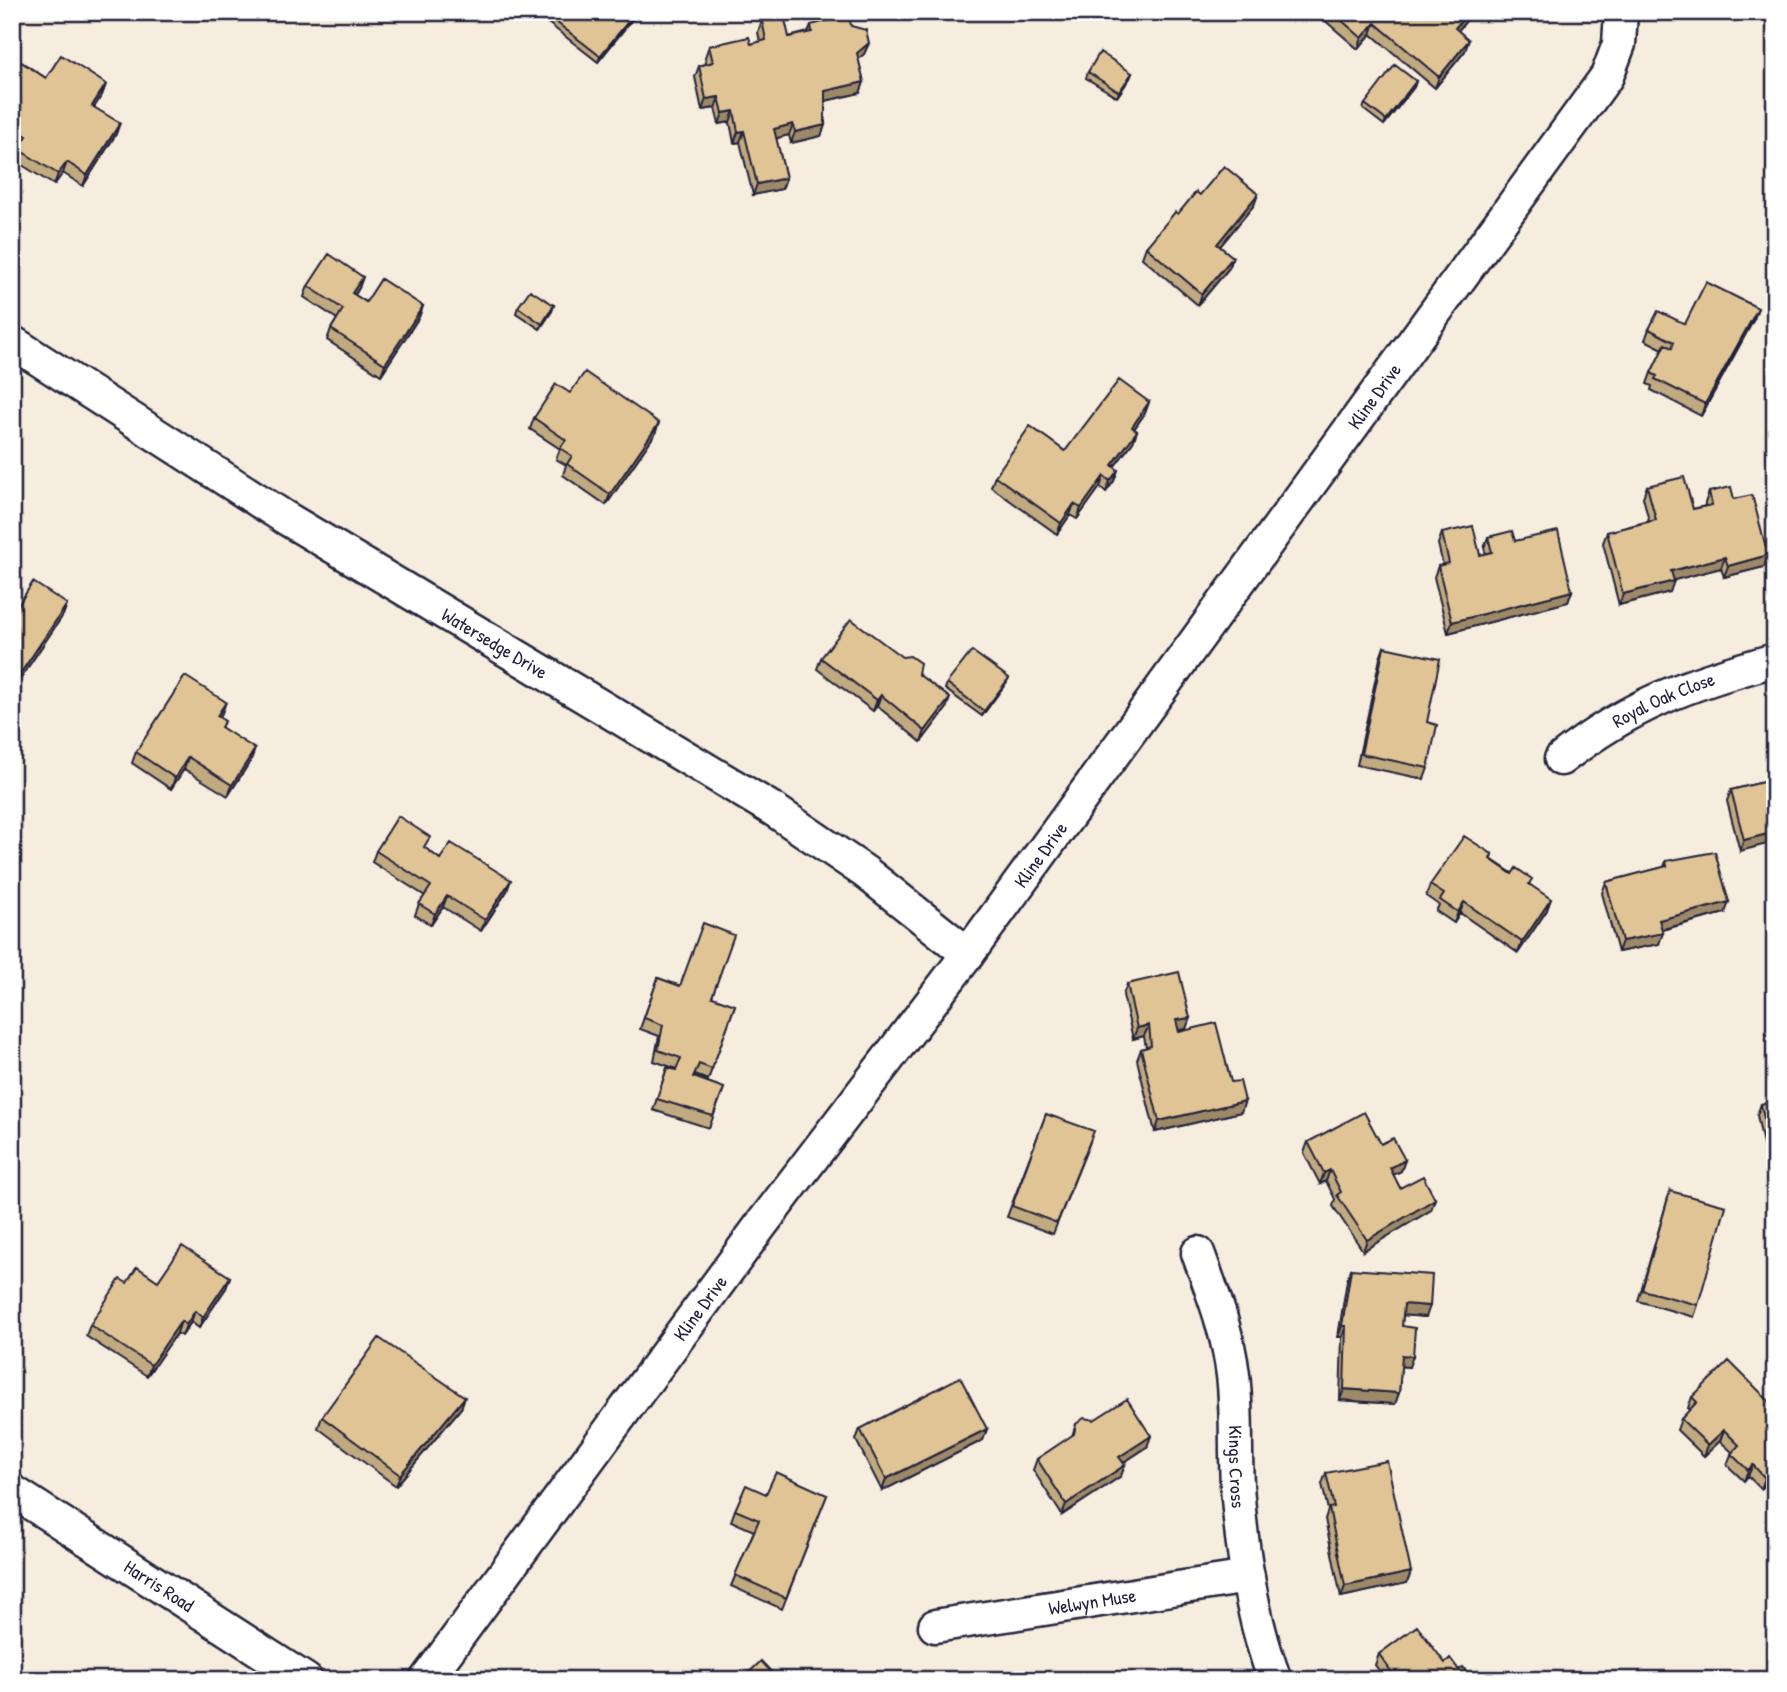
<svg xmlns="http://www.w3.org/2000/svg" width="1787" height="1692" font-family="'Patrick Hand',sans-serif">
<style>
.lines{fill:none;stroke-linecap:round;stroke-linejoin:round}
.minor-casing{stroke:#22223b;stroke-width:37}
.minor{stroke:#fff;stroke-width:32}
.wall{fill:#c1a980;stroke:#22223b;stroke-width:2}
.shaded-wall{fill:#9d8968;stroke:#22223b;stroke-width:2}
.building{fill:#e0c495;stroke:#22223b;stroke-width:2}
.labels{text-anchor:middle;stroke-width:7;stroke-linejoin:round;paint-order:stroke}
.street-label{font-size:19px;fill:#22223b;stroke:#fff}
</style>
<rect width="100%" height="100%" fill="#f6eddf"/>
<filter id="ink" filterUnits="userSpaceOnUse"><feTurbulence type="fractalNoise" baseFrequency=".0143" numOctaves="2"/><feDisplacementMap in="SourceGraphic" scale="14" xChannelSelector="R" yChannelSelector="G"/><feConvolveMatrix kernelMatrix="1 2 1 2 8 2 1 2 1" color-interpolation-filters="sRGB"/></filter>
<g filter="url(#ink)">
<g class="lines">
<defs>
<g id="minor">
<path id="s1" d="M12 342 284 517 774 810 865 872 968 954"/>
<path id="s2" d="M1561 759C1631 704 1690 683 1775 660"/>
<path id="s3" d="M1198 1253C1213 1294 1228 1332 1233 1375 1238 1416 1234 1457 1238 1498 1243 1559 1253 1622 1275 1680"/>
<path id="s4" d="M12 1491 306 1680"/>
<path id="s5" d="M935 1626 1248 1577"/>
<path id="s6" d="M426 1680 761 1225 968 954 1607 76 1619 44 1621 12"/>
</g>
</defs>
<use href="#minor" class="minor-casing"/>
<use href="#minor" class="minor"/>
</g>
<path class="wall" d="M534 12H636L634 17 598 62Z
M1315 12H1472L1470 16 1458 31 1465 51 1435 88 1371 34 1358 49Z
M762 20 789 37 808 32 811 25 851 26 869 43 864 54 858 59 864 82 860 93 825 101V125L821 136 791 143 789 135 776 138 786 178 782 189 753 195 740 142 734 143 730 122 719 124 715 108 702 110 695 77 699 66 706 64 705 57 709 46 751 44 760 42 758 32Z
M12 56 46 78 106 84 102 95 94 107 116 134 83 186 63 173 54 185 14 160 21 146 12 140Z
M1088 72 1132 73 1130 78 1117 97 1086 78Z
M1416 81 1414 87 1384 125 1363 109 1365 104Z
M1258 194 1254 205 1220 246 1229 268 1198 305 1142 258 1146 247 1178 214 1200 195Z
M308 286 359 288 355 295 366 302 423 306 419 317 381 375 327 340 331 329 337 319 304 297Z
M554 305 552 311 540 329 516 313 518 307Z
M1754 319 1701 416 1651 390 1652 386 1647 384 1651 373 1663 349 1645 340 1649 329 1685 324Z
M570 393 655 434 606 505 563 475 566 465 556 459 560 449 530 429 534 418Z
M1149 402 1145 413 1134 429 1137 431 1133 442 1114 467 1118 470 1114 481 1106 492 1100 487 1077 519 1070 515 1057 534 991 487 995 476 1065 451Z
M1647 486 1693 509 1705 506V503L1709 492 1734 499 1768 555 1764 567 1724 577 1721 568 1673 580 1670 592 1619 605 1603 543 1607 532 1649 521 1643 497Z
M1442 533 1480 555 1486 554 1484 548 1488 537 1515 541 1572 591 1568 602 1448 633 1434 577 1438 566 1443 565 1438 544Z
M67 604 63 615 14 688 12 687V608L15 610Z
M1384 647 1427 722 1428 768 1424 779 1357 765 1380 658Z
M821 658 918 674 946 709 921 742 877 706 873 711 817 669Z
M947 683H1006L982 716 945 689Z
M222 713 219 717 222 728 251 760 228 796 184 769 171 789 132 763 136 752Z
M1775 779 1740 851 1727 801 1731 790Z
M426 849 440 859 507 891 481 931 443 907 431 925 415 915 419 904 425 896 372 862 376 851Z
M1492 854 1491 859 1530 885 1547 910 1518 953 1460 913 1454 923 1436 911 1439 905 1426 896 1430 885Z
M1666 861 1725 913 1662 930 1659 944 1618 952 1602 893 1606 882 1664 867Z
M658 978 735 1005 708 1080 695 1075 694 1077 724 1088 709 1128 653 1110 667 1068 676 1070 677 1069 654 1061 659 1036 640 1029Z
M1127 984 1186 1029 1179 1030V1032L1231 1082 1241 1112 1155 1132 1137 1060 1141 1049 1146 1048 1144 1036 1133 1039 1123 995Z
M1774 1082 1775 1177 1770 1178 1757 1115 1761 1104 1772 1102 1770 1093Z
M1046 1114 1090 1142 1053 1234 1007 1217Z
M1308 1142 1381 1144 1405 1160 1401 1171 1393 1175 1400 1188 1431 1210 1363 1251 1333 1206 1335 1199 1326 1181 1320 1184 1304 1153Z
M1670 1191 1698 1305 1694 1317 1638 1301Z
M1351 1269 1426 1317 1403 1315 1402 1326 1409 1367 1401 1366 1399 1393 1395 1404 1340 1400 1342 1337H1338L1347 1280Z
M230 1277 226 1288 199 1328 191 1322 182 1336 177 1333 147 1376 86 1336 90 1325 127 1283Z
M1692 1397 1775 1406V1475L1761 1489 1748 1476 1744 1481 1727 1465 1732 1452 1720 1441 1704 1456 1677 1430 1681 1419 1690 1410 1688 1408Z
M461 1408 396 1486 318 1428 322 1417Z
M1076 1424 1147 1447 1123 1463 1121 1476 1062 1515 1033 1470 1037 1459 1072 1436Z
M860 1429H987L983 1440 882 1491 856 1440Z
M1326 1473 1411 1572 1407 1583 1341 1597 1325 1519 1328 1510 1322 1484Z
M766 1494 827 1495 782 1609 731 1586 754 1531 731 1521 735 1510Z
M1379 1654 1459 1670 1472 1680H1386L1375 1665Z"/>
<path class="shaded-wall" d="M636 12 634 17 598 62 600 56Z
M1469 12H1472L1470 16 1451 39 1455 28Z
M1375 23 1371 34 1358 49 1362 38Z
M1469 40 1465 51 1435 88 1439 77Z
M869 43 864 54 853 64 857 53Z
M1132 73 1130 78 1117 97 1119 92Z
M1416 81 1414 87 1384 125 1386 120Z
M864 82 860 93 821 102 825 91Z
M106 84 102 95 88 117 92 106Z
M719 97 715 108 702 110 706 99Z
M734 111 730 122 719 124 723 113Z
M120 123 116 134 83 186 87 175Z
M793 124 789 135 770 140 774 129Z
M825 125 821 136 791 143 795 132Z
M744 131 740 142 734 143 738 132Z
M67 162 63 173 54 185 58 174Z
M786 178 782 189 753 195 757 184Z
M1258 194 1254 205 1213 255 1217 244Z
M1233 257 1229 268 1198 305 1202 294Z
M363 277 359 288 348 304 352 293Z
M554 305 552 311 540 329 542 324Z
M423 306 419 317 381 375 385 364Z
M1758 308 1754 319 1701 416 1705 404Z
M1149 402 1145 413 1128 438 1132 427Z
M659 423 655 434 606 505 610 494Z
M1137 431 1133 442 1107 476 1112 465Z
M1118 470 1114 481 1106 492 1110 481Z
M1104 476 1100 487 1077 519 1081 508Z
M1074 504 1070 515 1057 534 1061 523Z
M1768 555 1764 567 1724 577 1728 566Z
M1725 557 1721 568 1667 582 1671 571Z
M1674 581 1670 592 1619 605 1623 594Z
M1572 591 1568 602 1448 633 1452 622Z
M67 604 63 615 14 688 18 677Z
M1009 678 1006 683 982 716 984 711Z
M881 695 877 706 873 711 877 700Z
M950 698 946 709 921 742 925 731Z
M226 702 222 713 213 727 217 716Z
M255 749 251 760 228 796 232 785Z
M188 757 184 769 171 789 175 778Z
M1775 832V842L1740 851 1744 840Z
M511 880 507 891 481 931 485 920Z
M447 896 443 907 431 925 435 914Z
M1551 899 1547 910 1518 953 1522 942Z
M1464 902 1460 913 1454 923 1458 912Z
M1729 902 1725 913 1655 931 1659 920Z
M1663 933 1659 944 1618 952 1622 941Z
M1190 1018 1186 1029 1172 1031 1176 1020Z
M1149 1025 1144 1036 1133 1039 1137 1028Z
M1245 1101 1241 1112 1155 1132 1159 1121Z
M1405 1160 1401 1171 1385 1179 1390 1168Z
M1774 1167H1775V1177L1770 1178Z
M1330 1170 1326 1181 1320 1184 1324 1173Z
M1435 1199 1431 1210 1363 1251 1367 1240Z
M230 1277 226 1288 199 1328 203 1317Z
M1404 1304 1430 1306 1426 1317 1400 1315Z
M195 1311 191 1322 182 1336 186 1325Z
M181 1321 177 1333 147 1376 151 1365Z
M1342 1326H1346L1342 1337H1338Z
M1402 1355 1413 1356 1409 1367 1398 1366Z
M1344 1389 1399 1393 1395 1404 1340 1400Z
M465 1397 461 1408 396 1486 400 1475Z
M987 1429 983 1440 882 1491 886 1479Z
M1724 1430 1720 1441 1704 1456 1708 1445Z
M1151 1436 1147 1447 1115 1468 1119 1457Z
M1125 1465 1121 1476 1062 1515 1066 1504Z
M1753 1465 1748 1476 1744 1481 1748 1470Z
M1775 1468V1475L1761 1489 1765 1478Z
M1411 1572 1407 1583 1341 1597 1345 1586Z"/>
<path class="building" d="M543 12H636L600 56Z
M1332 12H1469L1455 28 1469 40 1439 77 1375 23 1362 38Z
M784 15 789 37 812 32 811 25 849 15 851 26 866 30 869 43 857 53 864 82 825 91V125L795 132 793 124 774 129 786 178 757 184 744 131 738 132 734 111 723 113 719 97 706 99 699 66 713 62 709 46 749 37 751 44 766 40 762 20Z
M1100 52 1132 73 1119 92 1088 72Z
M61 55 106 84 92 106 120 123 87 175 67 162 58 174 18 149 27 136 12 127V56L46 78Z
M1395 65 1416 81 1386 120 1365 104Z
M1224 166 1258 194 1217 244 1233 257 1202 294 1146 247 1175 212 1178 214 1196 192 1200 195Z
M329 254 363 277 352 293 366 302 381 279 423 306 385 364 331 329 343 309 308 286Z
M1706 282 1758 308 1705 404 1655 379 1657 376 1651 373 1665 344 1672 348 1674 342 1649 329 1658 311 1685 324Z
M530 290 554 305 542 324 518 307Z
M585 372 659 423 610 494 567 464 572 456 560 448 566 440 534 418 556 384 570 393Z
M1119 380 1149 402 1132 427 1137 431 1112 465 1118 470 1110 481 1104 476 1081 508 1074 504 1061 523 995 476 1030 426 1065 451Z
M1684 477 1693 509 1712 505 1709 492 1731 487 1734 499 1752 495 1768 555 1728 566 1725 557 1671 571 1674 581 1623 594 1607 532 1656 520 1647 486Z
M1473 526 1480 555 1492 552 1488 537 1512 531 1515 541 1558 531 1572 591 1452 622 1438 566 1449 563 1442 533Z
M33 582 67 604 18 677 12 673V608L15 610Z
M851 619 902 657 910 656 920 663 918 674 950 698 925 731 881 695 877 700 821 658Z
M1384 647 1440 659 1427 722 1437 725 1428 768 1361 754Z
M972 651 1009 678 984 711 947 683Z
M185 676 226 702 217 716 225 721 221 727 255 749 232 785 188 757 175 778 136 752Z
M1775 779V832L1744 840 1731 790Z
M398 816 430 837 424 847 440 859 451 843 511 880 485 920 447 896 435 914 419 904 431 886 376 851Z
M1464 836 1492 854 1490 859 1512 874 1516 868 1532 879 1529 884 1551 899 1522 942 1464 902 1458 912 1440 900 1444 894 1430 885Z
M1715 852 1729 902 1659 920 1663 933 1622 941 1606 882 1667 866 1666 861Z
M703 923 734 935 712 997 735 1005 712 1069 699 1064 693 1077 724 1088 713 1116 657 1099 667 1068 676 1070 681 1058 658 1050 663 1025 644 1018 658 978 680 986Z
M1179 972 1190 1018 1176 1020 1179 1032 1216 1023 1231 1082 1240 1081 1245 1101 1159 1121 1141 1049 1151 1046 1149 1025 1137 1028 1127 984Z
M1775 1101V1167H1774L1761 1104Z
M1364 1112 1381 1144 1393 1138 1405 1160 1390 1168 1400 1188 1423 1176 1435 1199 1367 1240 1337 1195 1341 1192 1330 1170 1324 1173 1308 1142Z
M1046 1114 1094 1131 1057 1223 1012 1206Z
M12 1135 16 1138 12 1144Z
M1670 1191 1726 1206 1698 1305 1642 1290Z
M182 1246 230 1277 203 1317 195 1311 186 1325 181 1321 151 1365 90 1325 120 1279 127 1283 137 1267 158 1281Z
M1351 1269 1432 1275 1430 1306 1404 1304 1402 1326 1415 1328 1413 1356 1402 1355 1399 1393 1344 1389 1346 1326H1342Z
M379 1338 465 1397 400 1475 322 1417Z
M1729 1361 1774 1406H1775V1468L1765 1478 1753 1465 1748 1470 1731 1454 1739 1445 1724 1430 1708 1445 1681 1419 1697 1402 1692 1397Z
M960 1377 987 1429 886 1479 860 1429Z
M1127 1399 1151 1436 1119 1457 1125 1465 1066 1504 1037 1459 1074 1434 1076 1424 1084 1418 1094 1420Z
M1387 1461 1411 1572 1345 1586 1329 1508 1334 1507 1326 1473Z
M776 1472 827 1495 786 1598 735 1575 759 1520 735 1510 746 1485 766 1494Z
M1417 1626 1445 1663 1450 1658 1459 1670 1463 1667 1472 1680H1397L1379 1654Z
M761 1661 779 1680H741Z"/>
</g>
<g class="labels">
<g class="street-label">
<text dy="7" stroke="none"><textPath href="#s6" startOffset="1596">Kline Drive</textPath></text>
<text dy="7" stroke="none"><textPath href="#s1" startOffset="569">Watersedge Drive</textPath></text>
<text dy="7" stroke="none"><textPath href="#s2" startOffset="119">Royal Oak Close</textPath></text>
<text dy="7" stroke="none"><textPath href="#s6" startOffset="1029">Kline Drive</textPath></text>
<text dy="7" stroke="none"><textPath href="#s6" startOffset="462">Kline Drive</textPath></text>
<text dy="7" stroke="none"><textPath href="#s3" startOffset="219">Kings Cross</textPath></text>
<text dy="7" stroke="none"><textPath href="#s4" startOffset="175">Harris Road</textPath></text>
<text dy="7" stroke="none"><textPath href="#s5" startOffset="159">Welwyn Muse</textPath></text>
</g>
</g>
<rect width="1787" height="1692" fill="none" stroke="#fff" stroke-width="42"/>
<rect x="21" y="21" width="1745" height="1650" fill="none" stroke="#22223b" stroke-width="2.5" filter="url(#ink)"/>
</svg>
